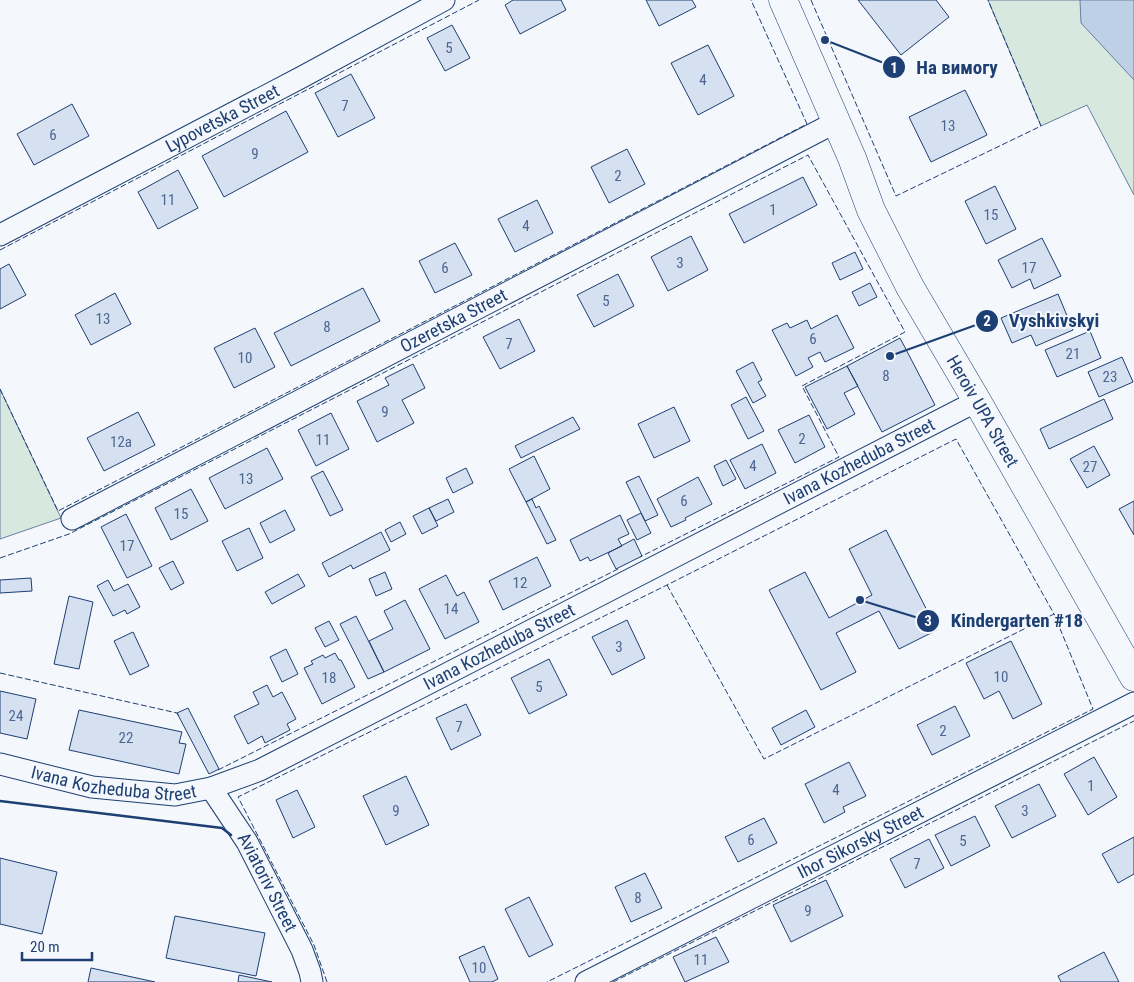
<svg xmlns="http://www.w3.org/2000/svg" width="1134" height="982" font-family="'Roboto Condensed',sans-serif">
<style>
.green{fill:#d7e8df;stroke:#687fa3}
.water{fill:#bed0e5;stroke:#687fa3}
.building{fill:#d5e0f0;stroke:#1d3f73}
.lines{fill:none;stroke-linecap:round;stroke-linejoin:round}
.street-casing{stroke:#1d3f73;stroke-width:23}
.secondary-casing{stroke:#1d3f73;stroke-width:29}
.street{stroke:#f4f7fb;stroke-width:21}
.secondary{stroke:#f4f7fb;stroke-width:28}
.fence{stroke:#1d3f73;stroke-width:1;stroke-dasharray:6 2.5;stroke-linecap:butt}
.wall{stroke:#1d3f73;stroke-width:2.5}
.labels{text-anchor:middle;stroke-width:4;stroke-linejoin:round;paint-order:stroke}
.number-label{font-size:15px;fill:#4b6792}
.street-label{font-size:18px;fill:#1d3f73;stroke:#f4f7fb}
.leader{fill:none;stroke:#1d3f73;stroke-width:2}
.callout-dot{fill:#1d3f73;stroke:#f4f7fb;stroke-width:2}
.mark-label{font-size:15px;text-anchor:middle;font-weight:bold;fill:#fff}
.callout-label{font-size:19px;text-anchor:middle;font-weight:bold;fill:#1d3f73;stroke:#f4f7fb;stroke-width:4;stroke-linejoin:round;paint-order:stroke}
</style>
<rect width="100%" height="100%" fill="#f4f7fb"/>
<path class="green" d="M988 0H1134V195L1087 105 1041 126Z
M0 389 61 518 0 539Z"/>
<path class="water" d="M1080 0H1134V80L1081 23Z"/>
<path class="building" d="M513 0H561L566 10 520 34 505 5Z
M646 0H692L696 7 659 26Z
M858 0H936L949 17 901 55Z
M452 25 470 58 445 71 427 38Z
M708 45 734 96 698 115 671 63Z
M351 74 375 118 338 137 315 93Z
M965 90 987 135 931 162 909 117Z
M72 104 89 136 34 165 17 134Z
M286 111 308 152 224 197 202 156Z
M627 149 645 184 609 203 591 167Z
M178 170 198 208 158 229 138 192Z
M803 177 817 205 744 243 729 214Z
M995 186 1016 229 986 244 965 201Z
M537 200 553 233 515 252 498 219Z
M691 236 708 270 668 291 651 257Z
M1042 238 1061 276 1034 289 1030 279 1012 288 998 260Z
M455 243 472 275 435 293 419 261Z
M855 252 863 269 840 280 832 263Z
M9 264 26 295 0 309V269Z
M618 274 634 306 594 327 577 295Z
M870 283 877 297 859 306 852 292Z
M363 288 380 321 291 366 274 333Z
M115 293 131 324 91 345 75 315Z
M1058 294 1073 330 1036 346 1031 335 1012 343 1001 318Z
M837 315 854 348 825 362 820 352 808 358 813 367 796 376 772 330 787 323 790 328 807 320 811 329Z
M519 319 535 351 500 369 483 337Z
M255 328 275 367 234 388 214 348Z
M1090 331 1101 358 1057 377 1045 350Z
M900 338 935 405 882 432 847 366Z
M1122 357 1133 382 1099 397 1088 372Z
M753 362 762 380 758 382 766 396 753 403 736 371Z
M413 364 425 388 402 400 414 423 377 442 357 401 389 385 385 378Z
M847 366 858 386 844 393 855 414 827 429 805 387Z
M746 397 764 431 748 439 731 405Z
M1104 399 1113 419 1049 449 1040 429Z
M674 407 690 441 654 458 638 424Z
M138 412 155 445 104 471 87 438Z
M331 413 349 449 316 466 298 430Z
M809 415 825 447 795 463 778 430Z
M573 417 580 429 521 458 515 446Z
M762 444 776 473 745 489 730 460Z
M1094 446 1110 475 1087 488 1070 459Z
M267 448 283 479 225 509 209 478Z
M534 456 550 489 526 502 509 469Z
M726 460 736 479 723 486 714 466Z
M466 468 473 483 453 493 446 478Z
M323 471 343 510 330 516 311 477Z
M639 476 658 515 645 521 626 482Z
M698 477 712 504 685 518 686 520 671 527 657 499Z
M191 489 208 521 171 540 155 508Z
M448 499 454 512 436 521 429 508Z
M532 499 536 508 539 506 556 540 547 544 526 502Z
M1134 501V535L1119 509Z
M429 508 438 526 422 534 413 516Z
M285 510 295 530 270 543 260 523Z
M641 513 651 533 637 540 627 520Z
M126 514 152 566 127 578 101 527Z
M620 515 629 534 618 539 622 546 590 561 588 557 580 561 570 540Z
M400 522 406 534 391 542 385 530Z
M249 528 263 558 237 571 222 541Z
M886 530 937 630 899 649 879 611 836 633 856 672 821 690 769 590 805 572 829 618 872 595 849 549Z
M381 532 390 550 353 569 351 565 329 577 322 563Z
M634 539 642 556 616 569 608 553Z
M537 557 551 586 503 610 489 581Z
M173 561 184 583 171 590 159 568Z
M385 572 392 589 376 596 369 579Z
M298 574 305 586 272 604 265 592Z
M446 575 457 596 464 592 479 622 445 639 419 589Z
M31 578 32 591 0 593V580Z
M108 580 114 591 128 584 140 607 127 614 125 610 113 616 97 586Z
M69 596 93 602 79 669 54 664Z
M405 600 430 649 384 672 369 641 393 629 384 611Z
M356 616 384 672 368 679 340 624Z
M627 620 645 658 612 675 592 637Z
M329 621 339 640 325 647 315 628Z
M133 632 149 666 130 675 114 641Z
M1011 641 1042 704 1013 719 999 691 984 699 966 663Z
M286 649 298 674 282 682 270 657Z
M335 653 339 660H341L355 687 322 704 304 668 313 664 311 661 323 655 325 658Z
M549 659 567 695 529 714 511 678Z
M267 685 273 697 282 692 296 719 287 724 290 730 265 743 262 736 248 744 234 716 259 704 253 692Z
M0 691 36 699 27 739 0 733Z
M466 704 481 735 451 750 436 718Z
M955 706 970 736 932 755 917 725Z
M188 708 219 769 209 774 177 713Z
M79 710 182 732 179 743 186 744 179 774 69 750Z
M806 710 815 727 781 745 772 728Z
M1094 757 1117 797 1088 815 1064 774Z
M849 762 866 796 843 807 845 812 824 823 805 784Z
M406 776 429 825 386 845 363 796Z
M1039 784 1056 816 1012 838 995 806Z
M297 790 315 827 293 838 276 800Z
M975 816 990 846 951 866 935 835Z
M764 818 777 843 738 862 725 837Z
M1134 837V874L1118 883 1102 854Z
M929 839 944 868 905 888 890 859Z
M0 858 57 872 42 934 0 924Z
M645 873 662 908 631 922 615 887Z
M826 880 843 916 791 942 773 905Z
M529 897 553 945 529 957 505 909Z
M175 916 265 933 256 976 166 958Z
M716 937 729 962 685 982 673 957Z
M484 946 498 979 492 982H470L459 957Z
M1104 952 1119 982H1061L1058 976Z
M91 968 155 982H88Z
M239 975 272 982H238Z"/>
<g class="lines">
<defs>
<g id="street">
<path id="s1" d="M0 235 302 77 444 0"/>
<path id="s2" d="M72 519 836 122"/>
<path id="s3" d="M0 764 92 787 175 795 211 788 260 770 977 401"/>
<path id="s4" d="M211 788 247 842 302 950 310 972 312 982"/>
<path id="s5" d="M586 982 1134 703"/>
</g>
<g id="secondary">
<path id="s6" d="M783 0 852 158 871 210 910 287 977 401 1134 677"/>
</g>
</defs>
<use href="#street" class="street-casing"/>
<use href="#secondary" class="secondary-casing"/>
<use href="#street" class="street"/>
<use href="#secondary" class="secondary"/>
<path class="fence" d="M811 0 896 196 1041 126 988 0
M0 250 479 0
M0 389 58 511 807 124 751 0
M0 558 69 534 808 155 905 332 802 386 839 457 640 557
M667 585 764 759 1054 614
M0 673 177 713 179 716
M218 770 618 569
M327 982 314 945 238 797 667 585 956 439 1054 614 1093 709 547 982
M613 982 1134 721"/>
<path class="wall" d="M0 801 222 828 231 835"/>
</g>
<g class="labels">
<g class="number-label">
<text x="449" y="53">5</text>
<text x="703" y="85">4</text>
<text x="345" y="111">7</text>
<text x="948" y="131">13</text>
<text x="53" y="140">6</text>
<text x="255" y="159">9</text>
<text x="618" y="181">2</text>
<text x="168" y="205">11</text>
<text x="773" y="215">1</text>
<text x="991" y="220">15</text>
<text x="526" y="231">4</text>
<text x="680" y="268">3</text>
<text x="445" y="273">6</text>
<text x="1029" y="273">17</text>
<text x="606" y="306">5</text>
<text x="103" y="324">13</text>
<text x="327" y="332">8</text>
<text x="813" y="344">6</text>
<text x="509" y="349">7</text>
<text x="1073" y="359">21</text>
<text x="245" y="363">10</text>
<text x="886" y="381">8</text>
<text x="1110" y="382">23</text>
<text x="385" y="417">9</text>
<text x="802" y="444">2</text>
<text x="323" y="445">11</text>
<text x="121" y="447">12а</text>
<text x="753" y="471">4</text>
<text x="1090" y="472">27</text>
<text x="246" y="484">13</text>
<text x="684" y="506">6</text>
<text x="181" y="519">15</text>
<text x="127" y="551">17</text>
<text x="520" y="588">12</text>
<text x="451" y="614">14</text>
<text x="619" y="652">3</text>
<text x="1001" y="682">10</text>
<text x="329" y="683">18</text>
<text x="539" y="692">5</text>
<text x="16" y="721">24</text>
<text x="459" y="732">7</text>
<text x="943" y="736">2</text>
<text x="126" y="743">22</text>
<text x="1091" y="791">1</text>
<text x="836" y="795">4</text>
<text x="396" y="816">9</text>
<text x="1025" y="816">3</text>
<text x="751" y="845">6</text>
<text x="963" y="846">5</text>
<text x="917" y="869">7</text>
<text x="638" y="903">8</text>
<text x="808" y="916">9</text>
<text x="701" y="965">11</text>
<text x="479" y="973">10</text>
</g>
<g class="street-label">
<text dy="6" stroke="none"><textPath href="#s1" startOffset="251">Lypovetska Street</textPath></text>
<text dy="6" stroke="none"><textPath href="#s2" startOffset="430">Ozeretska Street</textPath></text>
<text dy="6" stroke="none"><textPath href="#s6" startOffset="458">Heroiv UPA Street</textPath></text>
<text dy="6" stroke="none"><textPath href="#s3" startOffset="941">Ivana Kozheduba Street</textPath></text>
<text dy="6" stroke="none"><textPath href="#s3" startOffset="536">Ivana Kozheduba Street</textPath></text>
<text dy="6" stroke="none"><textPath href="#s3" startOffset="116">Ivana Kozheduba Street</textPath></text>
<text dy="6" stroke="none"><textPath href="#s5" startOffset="308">Ihor Sikorsky Street</textPath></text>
<text dy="6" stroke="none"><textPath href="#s4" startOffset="110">Aviatoriv Street</textPath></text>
</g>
</g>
<path class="leader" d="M825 40L894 67M890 356L987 321M860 600L928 621"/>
<g class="callout-dot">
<circle cx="825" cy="40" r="5"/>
<circle cx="890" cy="356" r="5"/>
<circle cx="860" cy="600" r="5"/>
<circle cx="894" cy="67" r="12"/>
<circle cx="987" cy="321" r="12"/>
<circle cx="928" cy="621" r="12"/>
</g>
<g class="mark-label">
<text x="894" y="73">1</text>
<text x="987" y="326">2</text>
<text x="928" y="626">3</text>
</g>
<g class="callout-label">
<text x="957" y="74">На вимогу</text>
<text x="1054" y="327">Vyshkivskyi</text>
<text x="1017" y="627">Kindergarten #18</text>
</g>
<path d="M22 952v8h70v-8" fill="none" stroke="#1d3f73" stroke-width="2.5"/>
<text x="30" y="952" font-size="15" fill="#1d3f73" stroke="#f4f7fb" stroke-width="4" paint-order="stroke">20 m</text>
</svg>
